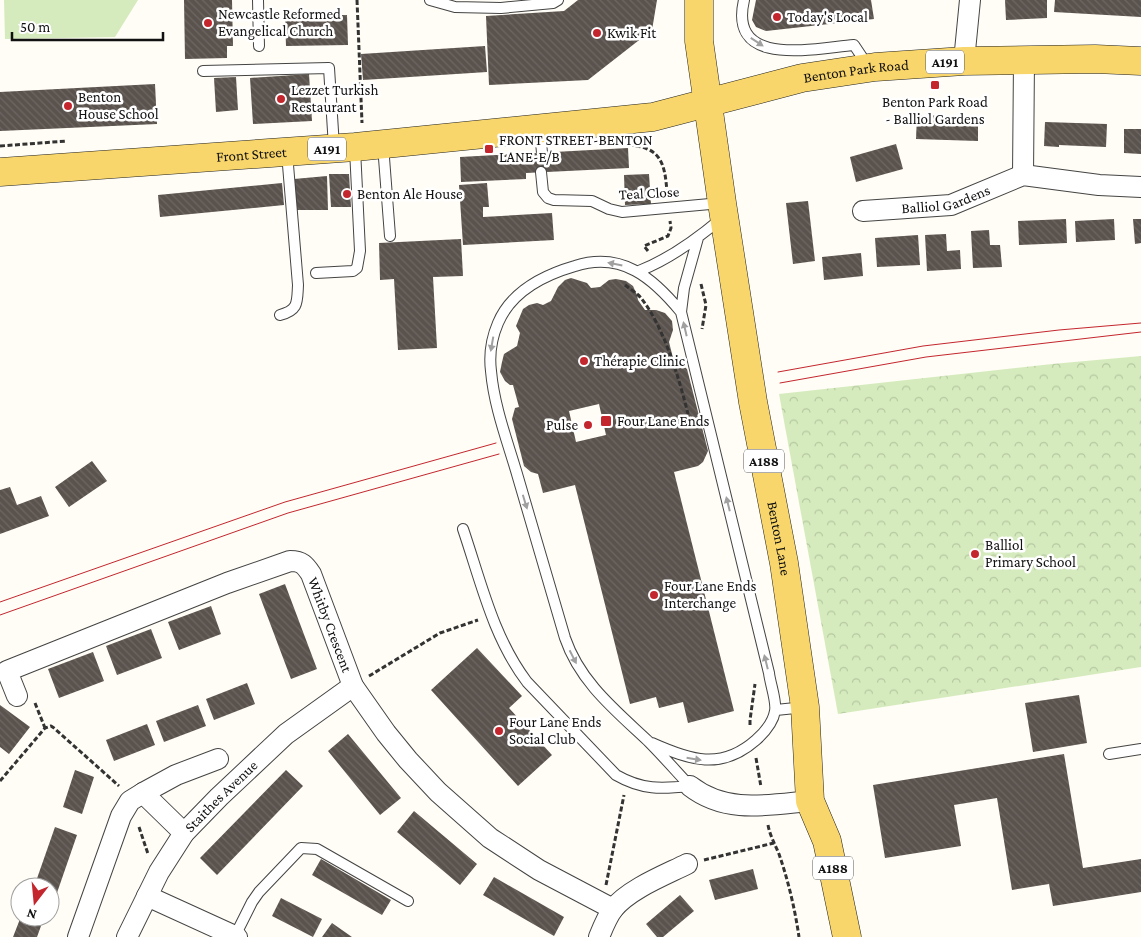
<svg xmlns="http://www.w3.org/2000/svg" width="1141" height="937" font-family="'Crimson Pro',serif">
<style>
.grass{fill:#d5ebbd}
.park{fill:url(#park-crowns)}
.building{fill:url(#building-back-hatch);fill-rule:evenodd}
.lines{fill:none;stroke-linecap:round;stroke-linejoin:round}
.lane-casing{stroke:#444;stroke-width:12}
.street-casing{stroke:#444;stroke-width:22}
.primary-casing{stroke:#222;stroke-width:29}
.path{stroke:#333;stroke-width:3;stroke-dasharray:5 2.5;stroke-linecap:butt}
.lane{stroke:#fff;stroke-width:10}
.street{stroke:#fff;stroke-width:20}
.primary{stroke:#f9d66b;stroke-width:28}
.tram{stroke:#c4262e;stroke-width:1}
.oneway{fill:#a0a0a0}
.poi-dot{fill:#c4262e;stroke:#fff;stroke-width:2}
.labels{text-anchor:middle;stroke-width:5;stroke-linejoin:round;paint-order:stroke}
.shield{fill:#fff;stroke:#585858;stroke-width:1}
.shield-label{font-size:14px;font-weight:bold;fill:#111}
.poi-label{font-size:15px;fill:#111;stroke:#fff;text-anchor:start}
.street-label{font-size:15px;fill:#111;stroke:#fff}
</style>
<defs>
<pattern id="park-crowns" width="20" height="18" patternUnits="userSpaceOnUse" patternTransform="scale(1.25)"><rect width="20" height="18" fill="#d5ebbd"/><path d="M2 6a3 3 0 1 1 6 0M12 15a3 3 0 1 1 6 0" fill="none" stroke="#b6c8a1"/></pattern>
<pattern id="building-back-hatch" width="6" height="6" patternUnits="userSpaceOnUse" patternTransform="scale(1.25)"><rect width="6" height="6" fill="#5a524d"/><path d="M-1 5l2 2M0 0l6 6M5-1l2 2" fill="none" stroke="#6d6662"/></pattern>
</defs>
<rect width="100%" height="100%" fill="#fffdf5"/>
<path class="grass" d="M4 0H138L115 37 5 39Z"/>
<path class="park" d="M1141 356V667L838 714 779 394 1052 364Z"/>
<path class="building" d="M184 0H232L233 46H227V58L185 59Z
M578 0H657L652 30 588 80 489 85 486 16 564 11Z
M756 0H871L874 19 766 31 756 27 752 20Z
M1005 0H1047V18L1006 20Z
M1055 0H1141V17L1054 12Z
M347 15 348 45 286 46 285 16Z
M485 46 487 72 363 80 361 54Z
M309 74 312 121 253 124 250 78Z
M236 77 238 110 216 112 214 78Z
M155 84 157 124 0 131V92Z
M917 115 978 117V141L916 139Z
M1045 122 1107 124 1106 147 1059 145V147L1044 146Z
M1124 129H1141V154L1124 153Z
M896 144 903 169 856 182 850 157Z
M628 148 629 168 526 173V179L461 182 460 157Z
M329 174H349L351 207H331Z
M649 174 651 204 625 205 624 175Z
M327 176 328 210H296L294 179Z
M282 183 284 205 160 217 158 195Z
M487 183 489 207H483V217L552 213 554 240 463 245 459 185Z
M808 201 815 261 793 264 786 203Z
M1066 219 1067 243 1019 245 1018 221Z
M1114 219 1115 240 1076 242 1075 221Z
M1133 219H1141V243L1135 244Z
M989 230 990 245H1000L1002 267 973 268 971 231Z
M946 234 947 251 960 250 961 269 927 271 925 235Z
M918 235 920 265 877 267 875 238Z
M461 239 463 276 433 277 437 348 398 350 394 279 380 280 379 243Z
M861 253 863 276 824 280 822 257Z
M571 278 587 283 591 288 600 287 609 280 616 279 626 281 633 286 637 295 638 300 645 310H656L665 313 672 321 673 330 669 342 674 362 681 364 687 369 708 451 703 462 698 466 674 472 734 711 688 723 683 702 659 708 656 697 630 704 575 485 543 493 538 474 531 472 524 466 512 419 515 408 519 407 513 385H510L505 381 500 372 502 362 504 354 517 346 520 333 516 326 523 309 529 305 537 303 543 305 551 301 558 287 565 280ZM599 404 606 435 576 442 569 411Z
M92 461 107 481 69 507 55 487Z
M10 487 17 505 41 496 49 516 0 534V490Z
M285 584 317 669 291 679 259 594Z
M211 606 221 634 179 650 168 622Z
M151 629 162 658 117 675 106 646Z
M477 648 522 696 509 708 552 755 518 786 431 690Z
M93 652 104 681 59 698 48 669Z
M247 683 255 704 214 720 206 699Z
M1079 695 1087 743 1033 752 1025 703Z
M0 705 30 727 9 754 0 747Z
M198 705 206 726 164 742 156 721Z
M147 724 155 745 114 761 106 740Z
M348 734 401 798 380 815 328 751Z
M1064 754 1083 868 1141 859V892L1053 906 1049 884 1012 890 997 798 954 805 961 846 885 858 873 785Z
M75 770 94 777 82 814 63 807Z
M286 770 303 786 217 875 200 858Z
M414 811 477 864 460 885 397 832Z
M55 827 77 835 50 913V887H34Z
M321 859 391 900 382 915 312 875Z
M753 869 758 889 715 900 709 880Z
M494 877 564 917 554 936 483 895Z
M680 895 694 911 663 937H657L646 924Z
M281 898 322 919 313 937 272 916Z
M20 919 41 926 37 937H13Z
M332 923 352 937H322Z"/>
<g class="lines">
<defs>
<path id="lane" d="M258 0 259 46
M430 0 455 7 501 8 553 3 558 0
M744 0C728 69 815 48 854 45L868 66
M203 71 329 68 334 147
M540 130 542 153
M383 145 390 236
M541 172 543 192 548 198 554 200 592 201 609 209 622 212 721 203
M639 271C670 259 697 239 722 218
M316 273 353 271 357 268 360 251 355 149
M681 312C653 278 622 251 575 266 544 275 511 292 498 323 492 337 489 355 491 371 494 406 507 440 517 474 533 529 549 583 565 638 580 682 615 710 648 741 662 755 676 771 690 786
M280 315C299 310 297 302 298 285L287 153
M463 529C481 582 493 637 527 682L616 775C642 790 661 789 690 786
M776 710 805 707
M652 743C690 760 721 771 756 740 765 732 773 723 775 711 777 702 770 683 769 673L681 312 684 288 698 238
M1109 754 1141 749
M235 936 252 902 259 892 301 848 317 849 408 901"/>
<g id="street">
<path d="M964 61 970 0"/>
<path d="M1023 175 1024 60"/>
<path id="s1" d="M863 211 951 205 1023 175 1099 185 1141 187"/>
<path id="s2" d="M17 696 7 671 227 583 290 561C302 561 305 565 311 574L353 686 386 733 408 760 438 792 490 838 539 870 613 909"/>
<path d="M690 786C726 814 767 805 810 801"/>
<path d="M143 793 184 833"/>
<path d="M147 896 237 937"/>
<path d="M78 937 121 816 130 801 143 793 176 775 218 759"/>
<path id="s3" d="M127 937 159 872 184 833 219 797 286 734 353 686"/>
<path d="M599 937C603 927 607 917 613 909 629 889 665 875 687 864"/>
</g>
<g id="primary">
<path id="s4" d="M699 0V41L722 203 753 402 784 563 805 707 810 801 827 841 847 937"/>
<path id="s5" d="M0 172 355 147 653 117 802 78 875 67 964 61 1095 59 1141 61"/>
</g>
</defs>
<use href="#lane" class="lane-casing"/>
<use href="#street" class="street-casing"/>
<use href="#primary" class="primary-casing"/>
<path class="path" d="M357 0 362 123
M628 145C661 147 665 163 667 193
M0 146 67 141
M648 251 644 246 668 236 671 228 670 221
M701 284 706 305 702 329
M625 285C630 289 637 293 641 298 664 327 679 378 688 414
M369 676 440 633 478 620
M35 703 45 728
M750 725V720L755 684
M756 758 761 787
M0 781 45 728 51 726 54 728 119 786
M768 825C770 836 775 844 779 854 788 880 795 909 799 937
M139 827 148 854
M704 860 774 843
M606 885 624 795"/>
<use href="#lane" class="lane"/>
<use href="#street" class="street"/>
<use href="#primary" class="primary"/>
<path class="tram" d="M778 372 923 346 1059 330 1141 323
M780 383 926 357 1141 332
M0 602 285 502 496 443
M0 615 288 513 499 454"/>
</g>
<defs><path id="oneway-solid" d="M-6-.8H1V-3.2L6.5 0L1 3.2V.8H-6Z" transform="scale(1.25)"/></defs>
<g class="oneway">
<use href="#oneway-solid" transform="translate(757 42) rotate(33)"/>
<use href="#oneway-solid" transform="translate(615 264) rotate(-169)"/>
<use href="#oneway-solid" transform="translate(685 329) rotate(-103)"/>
<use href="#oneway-solid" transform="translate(492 344) rotate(100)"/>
<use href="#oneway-solid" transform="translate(525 502) rotate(73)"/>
<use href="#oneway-solid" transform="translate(728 504) rotate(-104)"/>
<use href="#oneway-solid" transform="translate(573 657) rotate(63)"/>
<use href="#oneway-solid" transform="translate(766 662) rotate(-104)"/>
<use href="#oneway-solid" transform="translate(694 759) rotate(9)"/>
</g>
<g class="poi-dot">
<circle cx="777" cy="17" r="5"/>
<circle cx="208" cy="23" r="5"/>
<circle cx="597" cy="33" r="5"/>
<rect x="930" y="80" width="10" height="10" rx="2.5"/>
<circle cx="281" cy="99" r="5"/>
<circle cx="68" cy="106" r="5"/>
<rect x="484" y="144" width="10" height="10" rx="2.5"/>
<circle cx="347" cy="194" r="5"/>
<circle cx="584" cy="361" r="5"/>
<rect x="600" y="415" width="12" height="12" rx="2.5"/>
<circle cx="588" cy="425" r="5"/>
<circle cx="975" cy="554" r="5"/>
<circle cx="654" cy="595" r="5"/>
<circle cx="499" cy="731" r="5"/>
</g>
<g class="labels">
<g class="shield">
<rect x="926" y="50.5" width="38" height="23" rx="4"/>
<rect x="308" y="137.5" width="38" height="23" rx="4"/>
<rect x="744" y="449.5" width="40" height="23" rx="4"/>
<rect x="813" y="856.5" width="40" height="23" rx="4"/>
</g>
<g class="shield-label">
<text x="945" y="67">A191</text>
<text x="327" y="154">A191</text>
<text x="764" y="466">A188</text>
<text x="833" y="873">A188</text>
</g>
<g class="poi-label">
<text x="218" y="19">Newcastle Reformed<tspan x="218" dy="17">Evangelical Church</tspan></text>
<text x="787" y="22">Today's Local</text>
<text x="607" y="38">Kwik Fit</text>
<text x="291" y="95">Lezzet Turkish<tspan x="291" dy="17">Restaurant</tspan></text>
<text x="78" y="102">Benton<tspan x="78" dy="17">House School</tspan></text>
<text x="935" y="107" text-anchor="middle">Benton Park Road<tspan x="935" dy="17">- Balliol Gardens</tspan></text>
<text x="499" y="145">FRONT STREET-BENTON<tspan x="499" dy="17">LANE-E/B</tspan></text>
<text x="357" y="199">Benton Ale House</text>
<text x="594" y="366">Thérapie Clinic</text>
<text x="617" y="426">Four Lane Ends</text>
<text x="578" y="430" text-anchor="end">Pulse</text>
<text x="985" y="550">Balliol<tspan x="985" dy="17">Primary School</tspan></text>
<text x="664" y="591">Four Lane Ends<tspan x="664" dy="17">Interchange</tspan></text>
<text x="509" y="727">Four Lane Ends<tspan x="509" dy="17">Social Club</tspan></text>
</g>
<g class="street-label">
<text dy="5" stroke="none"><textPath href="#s5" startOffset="864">Benton Park Road</textPath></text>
<text dy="5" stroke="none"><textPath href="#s5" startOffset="252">Front Street</textPath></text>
<text transform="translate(649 193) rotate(-3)" y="5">Teal Close</text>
<text dy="5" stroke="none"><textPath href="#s1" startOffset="84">Balliol Gardens</textPath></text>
<text dy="5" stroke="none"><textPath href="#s4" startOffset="545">Benton Lane</textPath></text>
<text dy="5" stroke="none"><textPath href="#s2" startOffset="411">Whitby Crescent</textPath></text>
<text dy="5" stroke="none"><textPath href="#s3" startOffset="171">Staithes Avenue</textPath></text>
</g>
</g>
<g transform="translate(35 902) rotate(196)"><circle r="24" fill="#ffffff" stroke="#a0a0a0"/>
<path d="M0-4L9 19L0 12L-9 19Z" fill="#c4262e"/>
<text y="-8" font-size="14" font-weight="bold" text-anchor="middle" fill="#111111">N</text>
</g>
<path d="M12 32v8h151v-8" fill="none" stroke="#111111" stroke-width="2.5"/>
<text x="20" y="32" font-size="15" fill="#111111" stroke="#ffffff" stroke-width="4" paint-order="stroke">50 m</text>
</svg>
